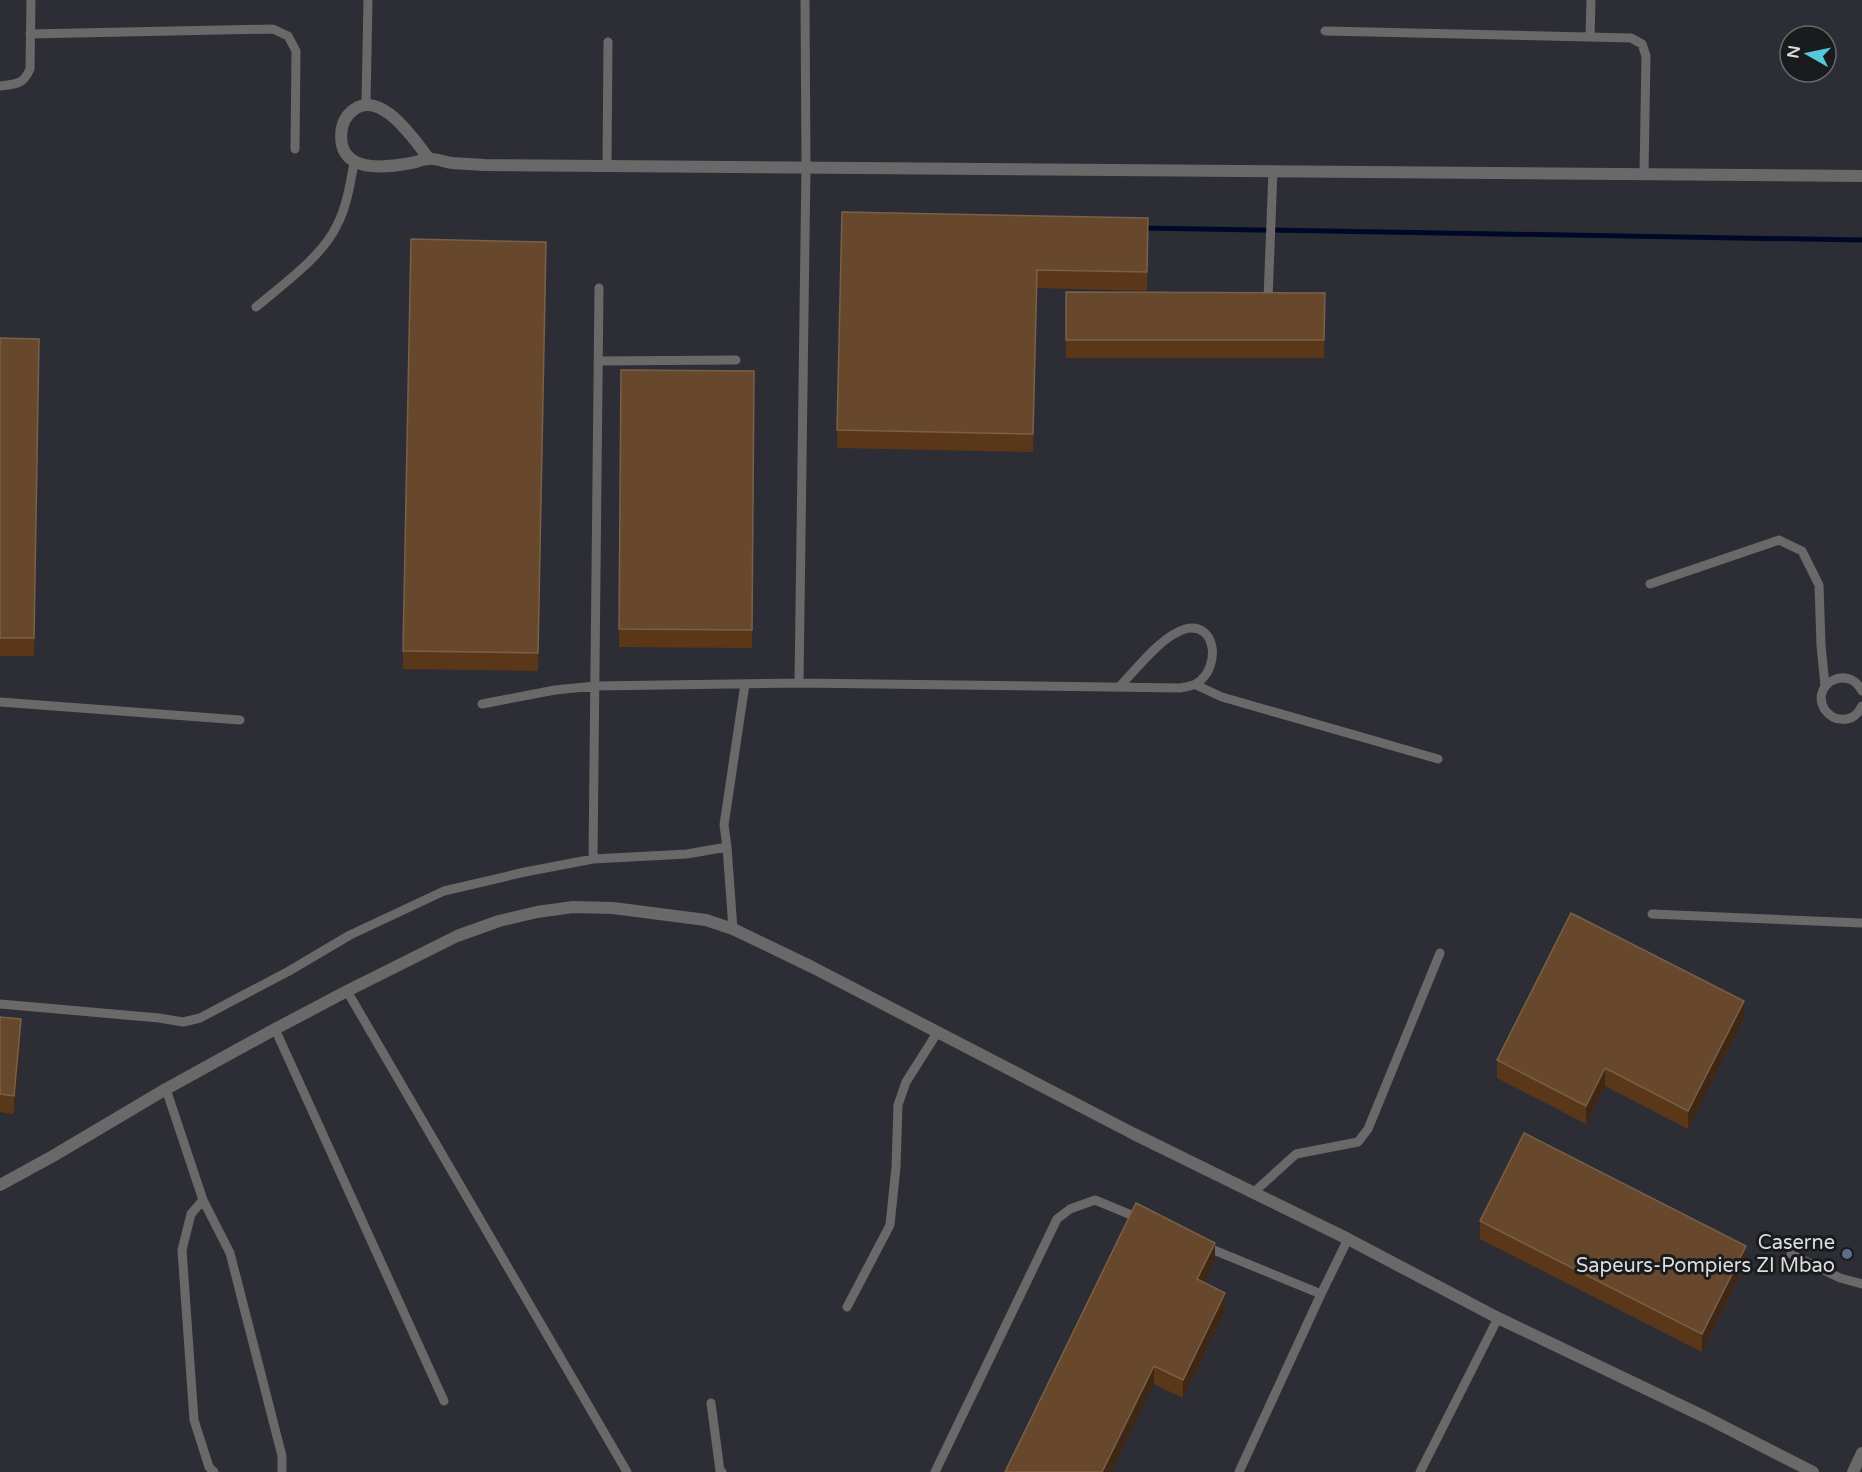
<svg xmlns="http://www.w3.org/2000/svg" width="1862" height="1472" font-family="'Varela Round',sans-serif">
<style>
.built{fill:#2d2e35;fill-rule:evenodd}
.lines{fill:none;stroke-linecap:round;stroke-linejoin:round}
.stream{stroke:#000829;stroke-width:5}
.lane{stroke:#6a6868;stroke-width:9}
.street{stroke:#6a6868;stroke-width:12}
.wall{fill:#593718}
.shaded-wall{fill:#3e2815}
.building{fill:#67482d;stroke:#796049;stroke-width:1.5}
.service-dot{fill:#5c6f8a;stroke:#1a1b1d;stroke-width:2}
.labels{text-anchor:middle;stroke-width:6;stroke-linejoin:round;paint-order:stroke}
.poi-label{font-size:20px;fill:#dcdddf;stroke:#1a1b1d;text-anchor:end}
</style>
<rect width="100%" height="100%" fill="#242427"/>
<path class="built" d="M0 0H1862V1472H0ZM1790 36H1826V72H1790Z"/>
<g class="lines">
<path class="stream" d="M1143 228 1862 240"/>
<path class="lane" d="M1325 31 1631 38 1642 44 1646 56 1644 174
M30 34 273 29 288 36 296 51 295 149
M1590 37 1591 0
M0 86C16 84 23 85 30 69L31 0
M366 104 368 0
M607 165 608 42
M1268 299 1273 170
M256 307C282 285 323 256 337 225 347 206 350 184 354 163
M598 361 736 360
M1650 584 1779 540 1802 551 1819 585 1821 645 1825 686
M799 683 806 166 805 0
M1196 685 1222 697 1438 759
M1862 691C1848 663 1809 685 1825 710 1829 715 1834 719 1840 719 1851 721 1858 714 1862 706
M0 702 240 720
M482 704 555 690 595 686 799 683 1180 688C1185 687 1193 686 1197 683 1221 668 1217 621 1185 629 1161 636 1136 670 1119 687
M727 847 733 929
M593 859 599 288
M1652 914 1862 923
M347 991 627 1472
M0 1004 159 1018 183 1022 200 1018 289 971 350 935 444 891 525 872 593 859 687 854 727 847 724 825 745 684
M275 1029 444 1401
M166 1089 203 1200 230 1253 282 1456V1472
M1253 1193 1296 1154 1358 1142 1368 1129 1440 953
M203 1200 191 1214 182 1250 194 1420 209 1467 214 1472
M1204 1246 1321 1294
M1791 1254 1840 1278 1862 1284
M847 1307 890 1225 896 1167 898 1105 906 1082 937 1033
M711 1403 720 1471 722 1472
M935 1472 1057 1219 1070 1209 1095 1200 1141 1219
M1239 1472 1321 1294 1348 1239
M1420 1472 1498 1318"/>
<path class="street" d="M429 159C414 139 376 82 348 115 341 124 340 134 342 145 349 173 389 167 411 163 417 162 423 159 429 159 436 158 444 162 452 163 462 164 473 164 484 165L1862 176
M0 1185 53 1156 166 1089 275 1029 347 991 457 936 499 921 537 912 573 907 613 908 706 920 733 929 812 967 1134 1134 1348 1239 1498 1318 1707 1418 1813 1472
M1853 1472 1862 1453"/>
</g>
<path class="wall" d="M842 212 1148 236 1147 291 1037 288 1033 452 837 448Z
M546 260 538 671 403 669V651Z
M1066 292 1325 293 1324 358H1066Z
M0 338 39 339 34 656H0Z
M621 370 754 371 752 648 619 647Z
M0 1017 21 1037 14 1114 0 1112Z
M1744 1019 1688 1129 1605 1086 1586 1124 1497 1078V1060Z
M1480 1221 1746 1264 1702 1352 1480 1239Z
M1215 1261 1204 1283 1225 1312 1183 1398 1154 1384 1005 1472Z"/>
<path class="shaded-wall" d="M1744 1001V1019L1688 1129V1111Z
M21 1019V1037L14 1114V1096Z
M1605 1068V1086L1586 1124V1106Z
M1215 1243V1261L1197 1298V1279Z
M1746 1246V1264L1702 1352V1334Z
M1225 1293V1312L1183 1398V1380Z
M1154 1366V1384L1111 1472H1102Z"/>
<path class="building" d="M842 212 1148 218 1147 272 1037 270 1033 434 837 430Z
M411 239 546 242 538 653 403 651Z
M1066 292 1325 293 1324 340H1066Z
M0 338 39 339 34 638H0Z
M621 370 754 371 752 630 619 629Z
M1571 913 1744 1001 1688 1111 1605 1068 1586 1106 1497 1060Z
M0 1017 21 1019 14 1096 0 1094Z
M1524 1133 1746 1246 1702 1334 1480 1221Z
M1136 1203 1215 1243 1197 1279 1225 1293 1183 1380 1154 1366 1102 1472H1005Z"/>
<circle class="service-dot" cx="1847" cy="1254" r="6"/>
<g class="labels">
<g class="poi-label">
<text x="1835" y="1249">Caserne<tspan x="1835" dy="23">Sapeurs-Pompiers ZI Mbao</tspan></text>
</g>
</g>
<g transform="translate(1808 54) rotate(279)"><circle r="28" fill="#1a1b1d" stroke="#68696b" stroke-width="1.5"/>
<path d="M0-4.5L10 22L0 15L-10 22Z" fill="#54cadd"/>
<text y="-9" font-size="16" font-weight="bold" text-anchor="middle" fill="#dcdddf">N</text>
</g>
</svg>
